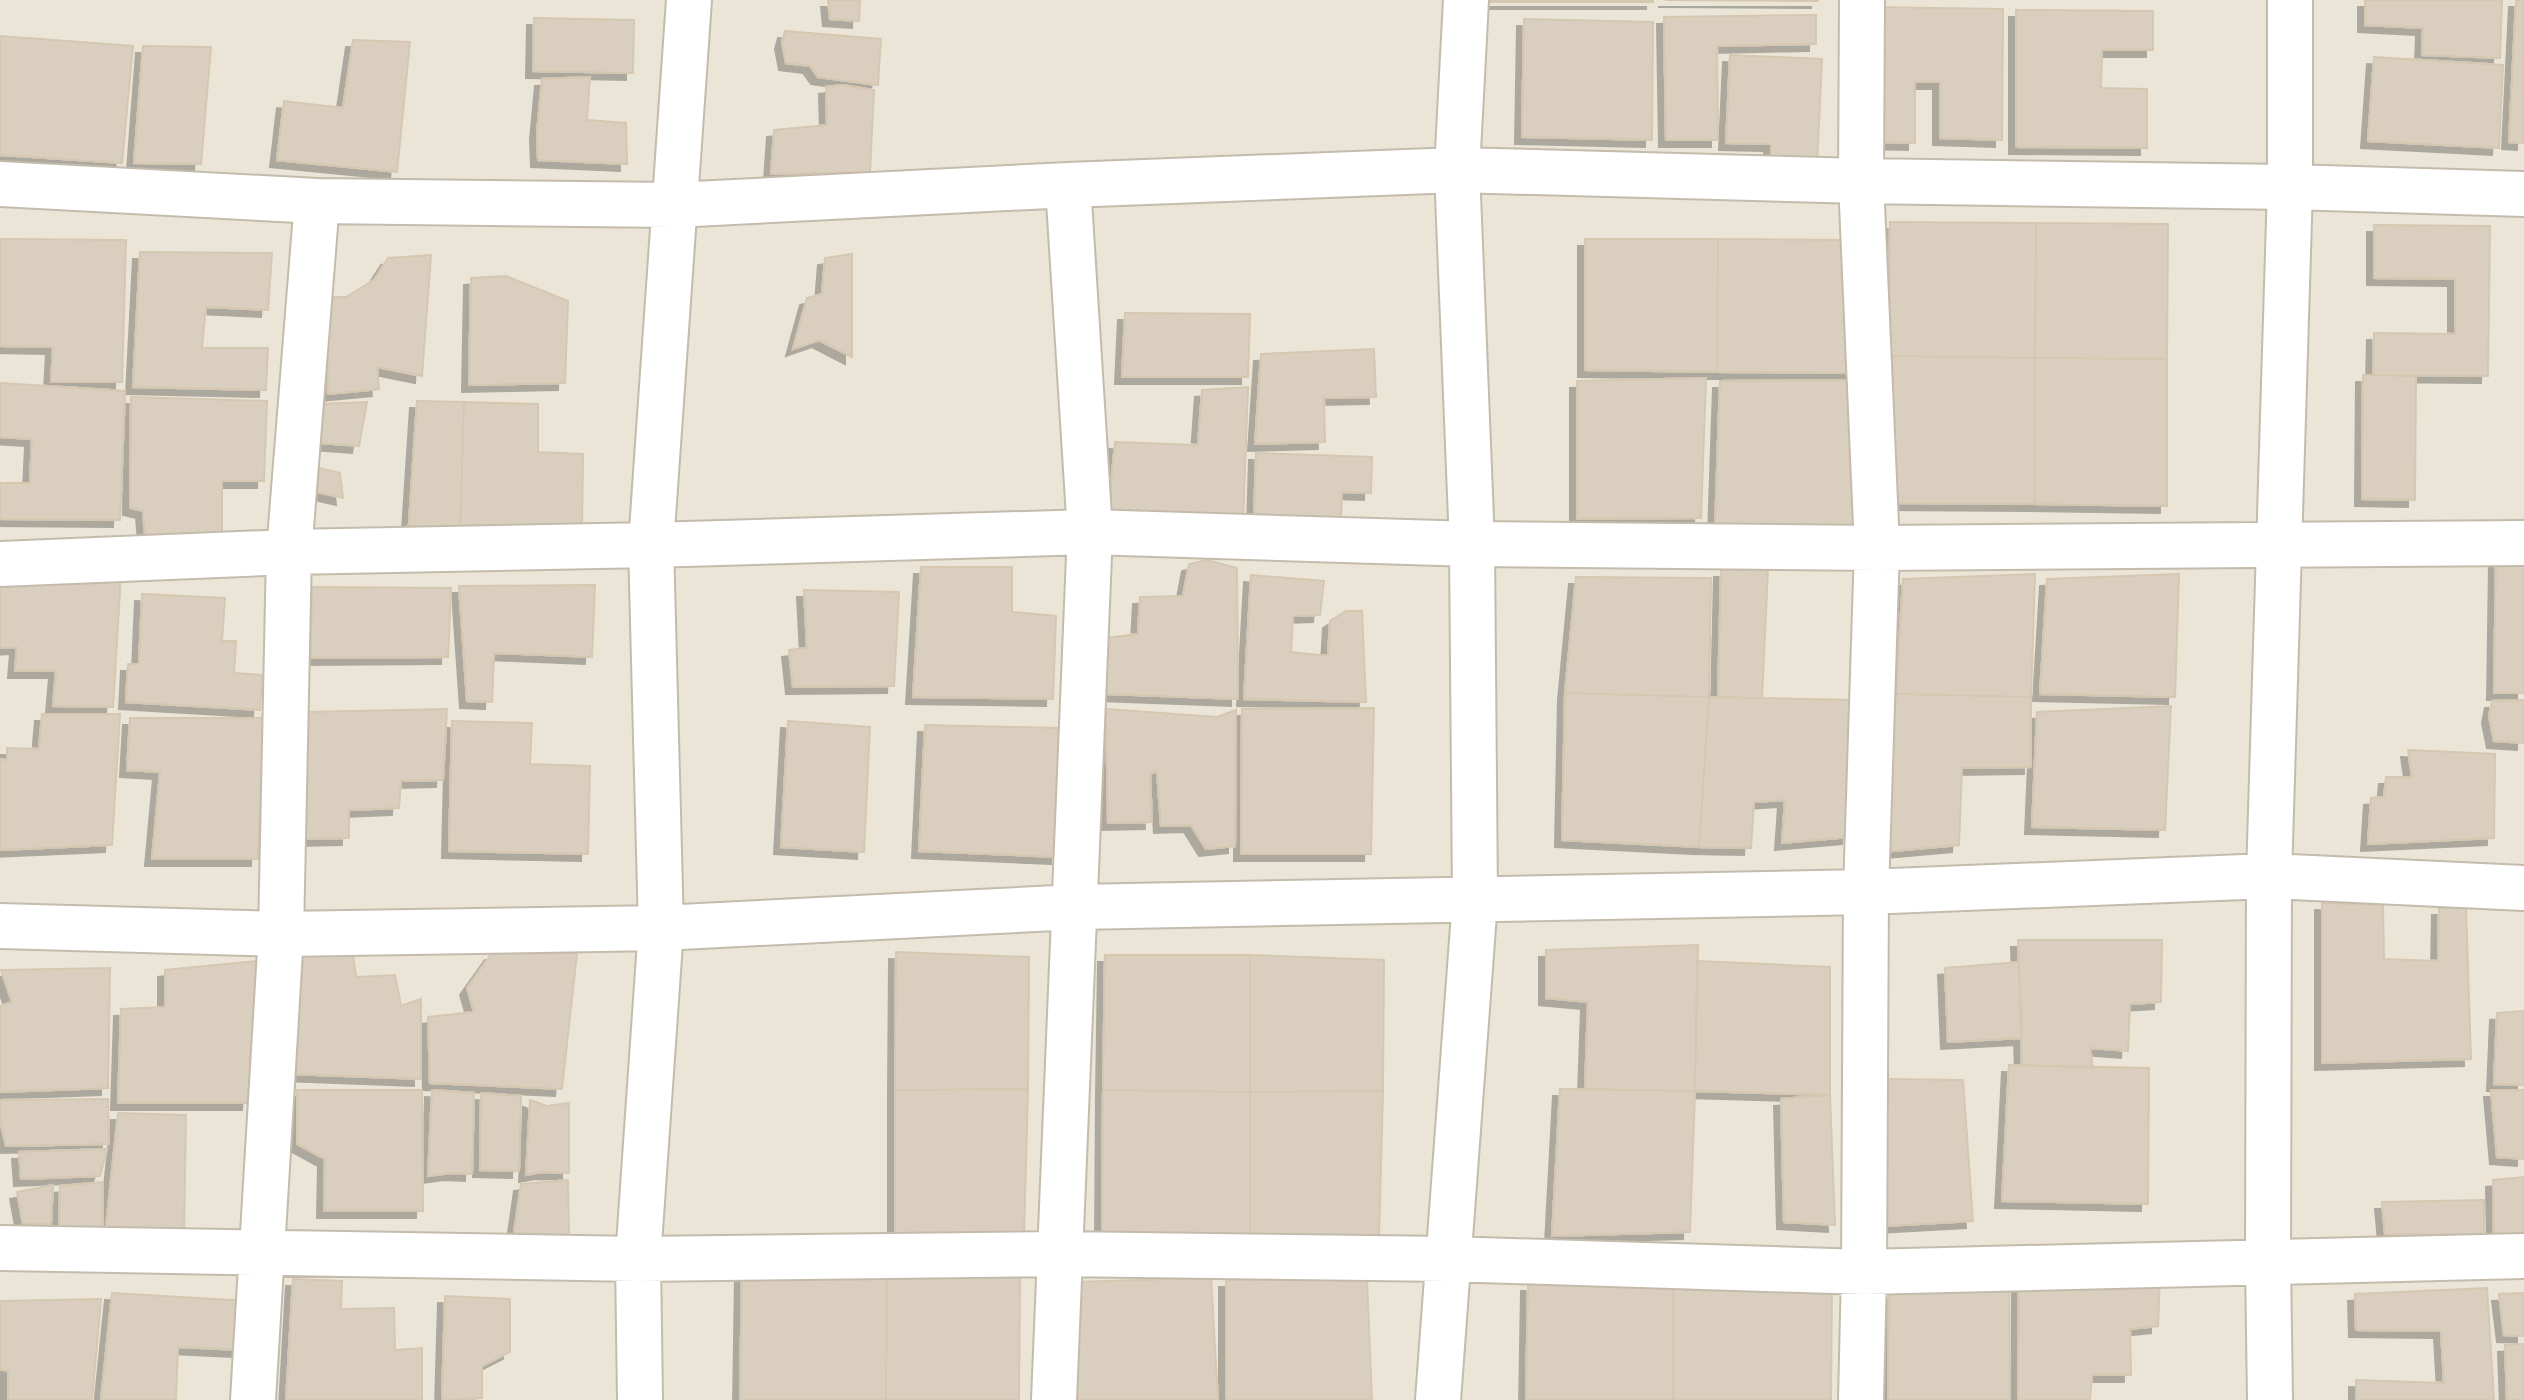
<svg xmlns="http://www.w3.org/2000/svg" width="2524" height="1400" font-family="'Fira Sans',sans-serif">
<style>
.residential{fill:#ebe5d8}
.building{fill:#dacfbf;stroke:#d6c7b1;stroke-width:2;filter:url(#shadow)}
.lines{fill:none;stroke-linecap:round;stroke-linejoin:round}
.minor-casing{stroke:#c4bbac;stroke-width:48}
.minor{stroke:#fff;stroke-width:44}
</style>
<defs>
<filter id="shadow"><feDropShadow dx="-7" dy="7" stdDeviation="0" flood-color="#0004"/></filter>
</defs>
<rect width="100%" height="100%" fill="#f7f3eb"/>
<path class="residential" d="M0 0H2524V1400H0Z"/>
<path class="building" d="M828 0H860L859 21 830 19Z
M1491 0H1653V2H1491Z
M1665 0H1818V1Z
M2365 0H2502L2500 58 2422 55 2423 28 2365 25Z
M2516 0H2524V143L2509 142Z
M1869 7 2003 9 2002 140 1940 138V82H1915V143L1868 142Z
M2016 10 2153 11V50H2102L2101 88 2147 89V148L2016 147Z
M1816 15V44L1717 46 1718 140H1666L1664 17Z
M534 18 634 20 633 73 533 71Z
M1524 19 1653 22 1652 140 1522 137Z
M785 31 881 39 878 85 818 77 810 66 786 63 782 42Z
M0 36 133 46 122 163 0 155Z
M353 40 410 42 397 172 277 160 284 101 343 108Z
M143 46 211 47 201 164 134 163Z
M1730 55 1822 59 1817 165 1771 163V144L1726 143Z
M2374 57 2503 65 2499 148 2368 141Z
M590 77 587 120 626 123 627 164 538 160 537 133 542 79Z
M842 85 874 90 870 172 771 174 774 130 827 125 826 87Z
M1890 222 2036 223 2035 358 1889 356Z
M2036 223 2168 224 2167 359 2035 358Z
M2374 225 2490 226 2488 376 2373 375 2374 333 2455 334V279L2374 278Z
M0 239 126 240 122 382H51L53 347 0 346Z
M1585 239H1718L1717 372 1585 370Z
M1718 239 1855 240 1854 373 1717 372Z
M140 252 272 253 268 310 206 307 202 348H268L266 390 133 387Z
M852 254V357L819 340 793 349 807 298 822 294 825 258Z
M431 255 422 376 377 367 379 389 328 394 326 297H346L374 280 388 258Z
M506 276 568 301 565 383 469 385 471 278Z
M1125 313 1250 314 1248 377H1122Z
M1374 349 1376 397 1324 398 1325 442 1255 444 1261 354Z
M1889 356 2035 358V504L1889 503Z
M2035 358 2167 359V506L2035 504Z
M2363 375 2416 376 2415 500 2362 499Z
M1706 378 1701 518 1577 519V381Z
M1849 380 1853 526 1715 528 1720 381Z
M0 383 125 391 120 520 0 519V483H30L32 439 0 437Z
M1248 387 1243 522 1108 518 1115 442 1198 445 1202 390Z
M131 397 267 401 264 481H222V534L145 535 143 511 130 508Z
M417 401 464 402 460 535 408 538Z
M367 402 359 446 320 443 319 404Z
M464 402 538 404V452L583 454 582 529 460 535Z
M1256 453 1372 457 1371 493 1342 492 1341 522 1254 520Z
M319 468 340 473 343 498 317 492Z
M2496 558 2524 559V693H2494Z
M1207 560 1237 568 1238 699 1107 694V638L1138 634 1140 597 1183 596 1189 564Z
M921 567H1012V612L1056 616 1053 699 913 697Z
M1768 569 1762 698 1718 697 1721 570Z
M121 574 113 707 53 706 56 671H15L17 647 0 648V576Z
M2035 574 2031 697 1896 694 1903 579Z
M2179 574 2175 697 2040 694 2047 579Z
M1251 575 1324 581 1320 615 1293 616 1291 652 1328 656 1330 621 1346 611H1362L1366 702 1244 699Z
M1576 577 1711 578 1709 697 1565 693Z
M595 585 592 657 494 653 492 702 467 701 459 586Z
M312 587 451 588 448 657 311 658Z
M804 590 899 592 894 686 793 687 789 650 807 648Z
M142 594 225 598 222 641H236L234 673 262 675 260 710 126 702 128 664H139Z
M1565 693 1709 697 1699 847 1562 840Z
M1896 694 2031 697V767L1962 768 1959 845 1883 852Z
M1709 697 1856 700 1849 837 1782 843 1785 800 1754 802 1751 848 1699 847Z
M2524 700V743L2494 741 2489 716 2492 701Z
M2171 706 2165 830 2032 827 2037 712Z
M1374 708 1371 854H1241L1242 709Z
M447 709 443 780 401 781 399 808 349 810V838L301 839 306 712Z
M1106 709 1217 717 1236 710 1235 846 1206 849 1191 825 1161 826 1157 771 1150 774 1152 822 1108 823Z
M42 714H120L112 845 0 850V759L7 760V748L39 749Z
M130 718H263L258 859H152L160 772 127 770Z
M452 721 532 723 530 764 590 766 588 854 449 851Z
M788 721 870 727 864 852 781 847Z
M925 725 1060 728 1058 857 919 851Z
M2408 750 2495 754 2494 838 2368 844 2371 798 2384 797 2386 777H2412Z
M2322 903 2383 905 2384 959 2438 961 2439 908H2466L2471 1059 2322 1063Z
M2018 940H2162L2161 1002 2130 1004 2128 1051 2090 1048 2093 1068 2022 1065Z
M1698 945 1695 1091 1585 1089 1588 1002 1546 998V950Z
M352 947 356 977 395 975 401 1006 421 999V1079L290 1074 305 949Z
M896 952 1029 957 1028 1089 895 1090Z
M492 953H577L562 1089 430 1083 428 1017 474 1012 467 988Z
M1105 955H1250V1092L1103 1090Z
M1250 955 1384 960 1383 1091 1250 1092Z
M256 961 249 1103H118L121 1009 165 1007V970Z
M1697 961 1830 967V1095L1695 1091Z
M2019 962 2022 1038 1948 1042 1945 968Z
M110 968 108 1088 0 1092V1006L12 1002 1 970Z
M2524 1011V1085L2494 1084 2497 1013Z
M2009 1065 2149 1068 2148 1204 2002 1201Z
M1885 1079 1963 1080 1973 1221 1885 1226Z
M1028 1089 1024 1235H895V1090Z
M1560 1089 1695 1091 1690 1232 1552 1236Z
M297 1090H422L423 1211H324L325 1159 297 1144Z
M432 1090 474 1093 472 1174 451 1173 428 1176Z
M1103 1090 1250 1092V1237L1102 1236Z
M2491 1090H2524V1159L2497 1157Z
M1383 1091 1379 1238 1250 1237V1092Z
M481 1093 521 1096 519 1171 480 1170Z
M1830 1095 1835 1225 1784 1222 1781 1099Z
M108 1099 109 1144 6 1146 0 1121V1100Z
M530 1100 547 1106 569 1103V1173L542 1172 526 1175Z
M118 1113 186 1115 184 1235 106 1227Z
M107 1149 100 1176 21 1179 19 1152Z
M2524 1177V1234H2494L2493 1180Z
M568 1180 569 1236 514 1233 521 1184Z
M103 1182V1236H59L60 1186Z
M53 1185 51 1224H23L17 1192Z
M2484 1200V1235L2385 1234 2382 1202Z
M742 1268H887L886 1400H740Z
M887 1268 1020 1273 1019 1400H886Z
M2160 1273 2158 1326 2130 1329 2131 1375H2092L2090 1400H2018L2019 1276Z
M1211 1278 1218 1400H1073L1072 1282Z
M293 1279 342 1281 341 1309 394 1308 395 1350 422 1348V1400H286Z
M1367 1279 1372 1400H1226V1280Z
M1832 1281 1831 1400H1673V1286Z
M1528 1284 1673 1286V1400H1526Z
M2009 1285 2010 1400H1888L1889 1293Z
M2487 1288 2494 1400H2356V1380L2444 1383 2441 1331 2356 1330 2355 1294Z
M112 1293 249 1301 240 1350 178 1347 176 1400H101Z
M2524 1293V1336L2504 1335 2499 1294Z
M445 1296 510 1299V1352L482 1366V1398L442 1400Z
M101 1299 92 1400H8V1371L0 1369V1301Z
M2524 1344V1400H2507L2505 1345Z"/>
<g class="lines">
<defs>
<path id="minor" d="M0 184 317 201 674 205 1068 185 1457 170 1861 181 2290 187 2524 194
M0 564 289 552 651 545 1090 532 1472 544 1877 548 2524 543
M0 926 281 934 661 928 1076 907 1866 892 2269 876 2524 888
M0 1248 638 1259 1059 1254 1449 1259 1864 1272 2524 1256
M253 1400 281 934 289 552 317 201
M640 1400 638 1259 661 928 651 545 689 0
M1054 1400 1090 532 1068 185
M1438 1400 1475 900 1472 544 1457 170 1466 0
M1861 1400 1864 1272 1866 892 1877 548 1861 181 1862 0
M2270 1400 2268 1263 2269 876 2290 187V0"/>
</defs>
<use href="#minor" class="minor-casing"/>
<use href="#minor" class="minor"/>
</g>
</svg>
